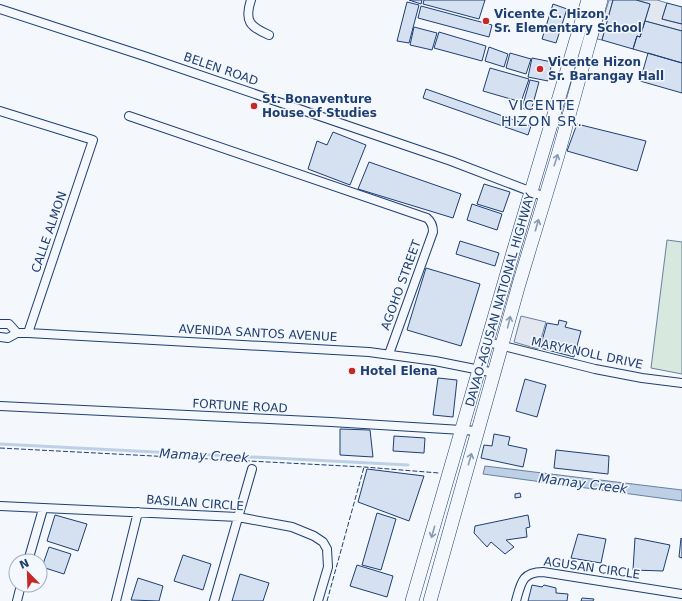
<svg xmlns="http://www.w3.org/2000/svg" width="682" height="601" font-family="'DejaVu Sans',sans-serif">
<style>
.green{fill:#d7e8df;stroke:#687fa3}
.parking{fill:#e3e8f0;stroke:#687fa3}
.water{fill:#bed0e5;stroke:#687fa3}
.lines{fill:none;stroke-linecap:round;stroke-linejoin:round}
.stream{stroke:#bed0e5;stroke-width:3}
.building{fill:#d5e0f0;stroke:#1d3f73}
.minor-casing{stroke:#1d3f73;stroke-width:10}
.primary-casing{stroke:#1d3f73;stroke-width:14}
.minor{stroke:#f4f7fb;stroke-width:8}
.primary{stroke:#f4f7fb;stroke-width:13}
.fence{stroke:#1d3f73;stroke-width:1;stroke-dasharray:5 2;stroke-linecap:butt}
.oneway{stroke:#889bb7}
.poi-dot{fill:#c62828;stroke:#f4f7fb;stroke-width:1.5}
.labels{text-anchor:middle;stroke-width:3;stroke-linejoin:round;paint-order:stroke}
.poi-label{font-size:12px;font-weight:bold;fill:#1d3f73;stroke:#f4f7fb;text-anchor:start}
.street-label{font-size:12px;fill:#1d3f73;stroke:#f4f7fb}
.water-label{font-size:13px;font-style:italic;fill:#1d3f73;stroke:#f4f7fb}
.quarter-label{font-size:14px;letter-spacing:1px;fill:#1d3f73;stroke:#f4f7fb}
</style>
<rect width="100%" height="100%" fill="#f4f7fb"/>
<path class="green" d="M667 240 682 242V374L651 368Z"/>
<path class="parking" d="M609 0H613L602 40 597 39Z
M636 0H657L667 3 662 19 682 24V31L645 21 650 4Z
M521 316 546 322 538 349 514 342Z"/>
<path class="water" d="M485 466 682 490V501L483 474Z"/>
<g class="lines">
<path class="stream" d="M0 444 408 465"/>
</g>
<path class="building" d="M409 0H422L421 4Z
M424 0H485L479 19 423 4Z
M613 0H636L650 4 640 37 637 36 633 49 602 40Z
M407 2 419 5 409 43 397 41Z
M667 3 682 7V24L662 19Z
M553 4 567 9 556 43 542 39Z
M421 6 492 25 489 37 418 18Z
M645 21 682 31V63L633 49 637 36 640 37Z
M414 27 437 33 432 50 410 45Z
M439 32 486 46 482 61 434 48Z
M489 47 508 54 504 67 485 61Z
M510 53 531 59 526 74 506 68Z
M648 53 682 63V93L640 81Z
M532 58 552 62 548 81 528 77Z
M490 68 529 79 521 102 483 91Z
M530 80 539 82 531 111 522 108Z
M426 89 531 126 528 135 423 98Z
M577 124 646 141 637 171 567 151Z
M333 132 366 145 350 185 308 169 317 141 327 145Z
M369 162 461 194 453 218 358 189Z
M484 184 510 192 503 212 477 204Z
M472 204 502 214 497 230 467 220Z
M460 241 499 253 495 266 456 254Z
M426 268 480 284 461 346 407 330Z
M559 320 567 322 565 327 581 331 574 357 540 348 547 323 558 325Z
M438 378 457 380 453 417 433 415Z
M525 379 546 385 537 417 516 411Z
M340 429 370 430 373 457 340 455Z
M494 434 510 437 508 445 527 449 523 467 481 458 484 445 492 446Z
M394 436 425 438 424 453 393 451Z
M556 450 609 456 608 474 554 468Z
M367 469 424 476 409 521 358 502Z
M520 493 521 497 515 498V494Z
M377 513 396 519 381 570 362 565Z
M55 515 87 524 78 551 47 541Z
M528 515 530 527 526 528 527 537 506 540 514 547 505 554 491 542 487 547 474 533 475 526Z
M578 534 606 539 601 563 571 558Z
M635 538 670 545 663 571 633 570Z
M681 538 682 539V558L679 557Z
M49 547 71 554 64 574 42 567Z
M183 555 211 564 203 590 174 581Z
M357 565 393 576 387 597 350 586Z
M240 574 269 583 263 601H232Z
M138 578 163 586 159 601 131 600Z
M532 585 542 587 544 585 556 588V593L568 594 567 601H528Z
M582 598 594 599 593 601H581Z"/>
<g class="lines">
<defs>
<path id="minor" d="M251 0C244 21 250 27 269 35
M0 9 147 57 451 161 545 197
M0 111 93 140 28 333
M129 116 427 218C432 222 433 226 433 232L389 354
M0 324H9L17 333
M0 337 8 338 17 333H28L369 352 435 361 495 373
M488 342 595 369 642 378 682 383
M0 406 331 422 478 431
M0 506 238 517 292 527 314 536 323 542 327 549 328 567 318 601
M28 561 43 509
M17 601 21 585
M116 601 138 512
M214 601 252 469
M516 601C521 583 522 572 543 572L682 594"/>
<path id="primary" d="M412 601 514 249 588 0
M430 601 519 284 558 155 601 0"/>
</defs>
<use href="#minor" class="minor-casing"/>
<use href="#primary" class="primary-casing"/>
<use href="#minor" class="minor"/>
<use href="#primary" class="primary"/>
<path class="fence" d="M0 448 364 467 439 473
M327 601 364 467"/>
</g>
<defs><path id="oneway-shaft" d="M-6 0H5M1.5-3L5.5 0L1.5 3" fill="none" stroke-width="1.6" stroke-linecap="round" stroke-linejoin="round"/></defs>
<g class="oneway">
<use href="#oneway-shaft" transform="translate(556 160) rotate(-72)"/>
<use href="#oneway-shaft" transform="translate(537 225) rotate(-74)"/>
<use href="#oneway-shaft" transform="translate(509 322) rotate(-76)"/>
<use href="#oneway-shaft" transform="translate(470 459) rotate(-74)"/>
<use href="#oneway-shaft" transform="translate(433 532) rotate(106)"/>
</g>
<g class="poi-dot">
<circle cx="486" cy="21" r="4"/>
<circle cx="540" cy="69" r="4"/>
<circle cx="254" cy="106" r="4"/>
<circle cx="352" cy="371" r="4"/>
</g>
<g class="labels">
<g class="poi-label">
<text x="494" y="18">Vicente C. Hizon,<tspan x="494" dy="14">Sr. Elementary School</tspan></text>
<text x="548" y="66">Vicente Hizon<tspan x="548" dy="14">Sr. Barangay Hall</tspan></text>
<text x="262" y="103">St. Bonaventure<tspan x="262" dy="14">House of Studies</tspan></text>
<text x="360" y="375">Hotel Elena</text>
</g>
<g class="street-label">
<text transform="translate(221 69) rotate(19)" y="4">BELEN ROAD</text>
<text transform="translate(49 232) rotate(-71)" y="4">CALLE ALMON</text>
<text transform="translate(401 285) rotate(-70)" y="4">AGOHO STREET</text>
<text transform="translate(500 300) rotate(-74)" y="4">DAVAO-AGUSAN NATIONAL HIGHWAY</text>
<text transform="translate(258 333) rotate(3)" y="4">AVENIDA SANTOS AVENUE</text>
<text transform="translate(587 353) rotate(12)" y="4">MARYKNOLL DRIVE</text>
<text transform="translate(240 406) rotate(3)" y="4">FORTUNE ROAD</text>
<text transform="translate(195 503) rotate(4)" y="4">BASILAN CIRCLE</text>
<text transform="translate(592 568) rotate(8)" y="4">AGUSAN CIRCLE</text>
</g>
<g class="water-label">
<text transform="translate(204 455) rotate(3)" y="5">Mamay Creek</text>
<text transform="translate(583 483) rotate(7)" y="5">Mamay Creek</text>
</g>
<g class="quarter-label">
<text x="542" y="110">VICENTE<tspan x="542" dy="16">HIZON SR.</tspan></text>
</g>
</g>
<g transform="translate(28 573) rotate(337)"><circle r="19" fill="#f4f7fb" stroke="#9eadc5"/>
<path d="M0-3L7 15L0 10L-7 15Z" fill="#c62828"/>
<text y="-6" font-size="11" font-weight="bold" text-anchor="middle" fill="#1d3f73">N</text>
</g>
</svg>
